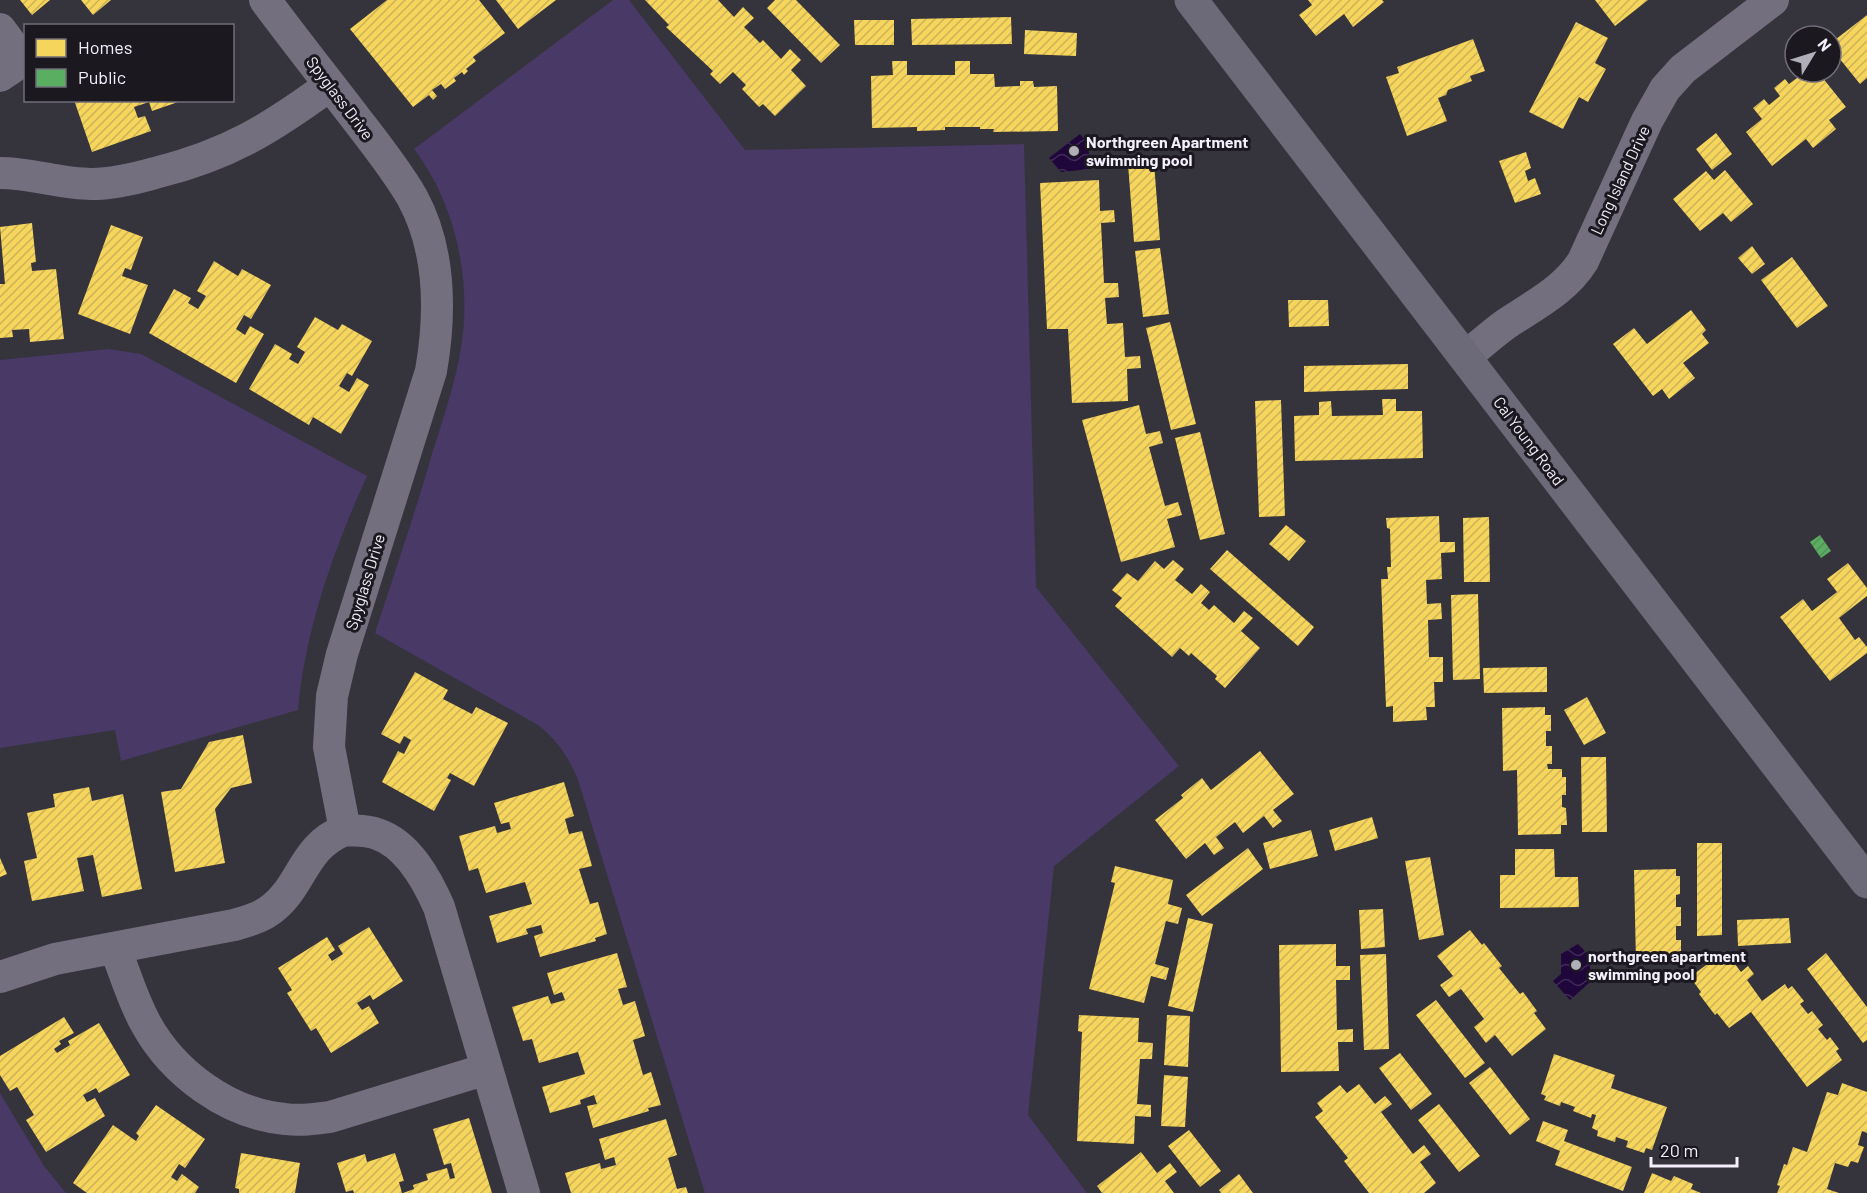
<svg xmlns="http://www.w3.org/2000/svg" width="1867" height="1193" font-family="Barlow,sans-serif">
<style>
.green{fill:#483966}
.water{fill:url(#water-waves)}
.homes{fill:url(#homes-hatch)}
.public{fill:url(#public-hatch)}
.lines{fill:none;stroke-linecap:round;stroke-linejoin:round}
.minor{stroke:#746f7e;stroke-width:32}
.secondary{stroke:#6c6978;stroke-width:33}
.poi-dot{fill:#b0aeb8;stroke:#1b1820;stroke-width:2}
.labels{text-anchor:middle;stroke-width:6;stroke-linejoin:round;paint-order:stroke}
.street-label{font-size:16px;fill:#f3f0fb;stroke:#1b1820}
.poi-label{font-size:16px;font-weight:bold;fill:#f3f0fb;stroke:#1b1820;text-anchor:start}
</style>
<defs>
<pattern id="water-waves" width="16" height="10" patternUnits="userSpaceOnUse" patternTransform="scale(1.5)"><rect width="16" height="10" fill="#1f063b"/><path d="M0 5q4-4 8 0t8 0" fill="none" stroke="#402b58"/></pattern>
<pattern id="homes-hatch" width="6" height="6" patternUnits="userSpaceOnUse" patternTransform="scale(1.5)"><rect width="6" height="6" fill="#f6d55c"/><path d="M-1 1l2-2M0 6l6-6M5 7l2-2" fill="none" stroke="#cbb258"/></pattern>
<pattern id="public-hatch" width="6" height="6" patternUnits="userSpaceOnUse" patternTransform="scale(1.5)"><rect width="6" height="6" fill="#5aae61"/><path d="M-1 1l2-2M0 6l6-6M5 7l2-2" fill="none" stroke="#558f5a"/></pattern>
</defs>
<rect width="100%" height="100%" fill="#35333c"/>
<path class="green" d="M613 0H629L745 150 1024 144 1036 587 1179 766 1054 866 1028 1115 1087 1193H705L578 780C569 758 558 741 538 725L375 633C394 573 415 514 432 454 443 419 455 384 461 348 472 281 456 204 414 149Z
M109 349 141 354 367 476C334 549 305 630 298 710L121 761 115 730 0 748V360Z
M0 1093 44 1166 66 1193H0Z"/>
<path class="water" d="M1080 134 1088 144 1090 169 1061 172 1049 158Z
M1578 944 1590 956V982L1570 1000 1553 981 1561 974V954Z"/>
<path class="homes" d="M20 0H50L32 15Z
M81 0H111L93 15Z
M387 0H479L505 33 473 57 476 61 466 69 468 71 464 75 462 72 454 78 456 81 445 89 441 84 432 90 437 96 433 100 429 95 413 107 350 29Z
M496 0H556L518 29Z
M645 0H718L734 17 743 7 754 18 744 27 760 43 763 40 781 59 790 49 801 60 791 70 806 86 775 116 763 104 759 107 742 89 746 85 733 72 720 84 710 74 713 71 666 27 669 25Z
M775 0H796L840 45 821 63 767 8Z
M1308 0H1382L1384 2 1353 27 1344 14 1316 36 1299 15 1312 5Z
M1595 0H1648L1615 26Z
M1867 15V78L1860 84 1831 48V43Z
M1011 17 1012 44 912 45 911 19Z
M854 20H894V45H855Z
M1576 22 1608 38 1595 63 1606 69 1588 102 1579 97 1563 129 1529 112Z
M1025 30 1077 33 1076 56 1024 54Z
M1473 39 1485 71 1470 76 1472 81 1448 90 1446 95 1438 98 1447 121 1407 136 1386 77 1399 73 1397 67Z
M892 61H907V75H955V61H970V74H994L995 87 1020 86V81H1033L1034 87 1057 86 1058 131 993 132 994 129H980V127H945V130L917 131V127L872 128 871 76 893 75Z
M1805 72H1818L1846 107 1829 120 1836 129 1813 148 1806 139 1772 166 1746 132 1762 119 1753 108 1764 99 1769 105 1780 96 1774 88 1785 79 1789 84Z
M74 100H181V101L152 111 149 102 134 107 138 118 145 116 151 131 92 152Z
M1716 133 1732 154 1712 170 1696 149Z
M1526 152 1531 168 1525 171 1528 181 1535 178 1541 194 1515 203 1499 161Z
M1154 163 1160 240 1134 242 1128 164Z
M1725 170 1753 204 1731 222 1723 213 1700 231 1673 199 1706 171 1714 180Z
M1099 180 1100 211 1114 210 1115 222 1101 223 1104 283H1118L1119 297 1105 298 1107 324 1123 323 1125 357 1140 356 1141 368 1127 369 1128 401 1072 403 1068 329H1047L1040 183Z
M32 223 36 262 31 263 32 271 56 269 64 339 30 342 29 329 12 330 13 337 0 338V284H5L0 227Z
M111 225 143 237 131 270 125 268 122 276 148 285 130 334 78 314Z
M1752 246 1765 264 1752 274 1738 258Z
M1160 248 1169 314 1143 317 1135 251Z
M1792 257 1828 306 1797 328 1761 280Z
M214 261 238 276 242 269 271 285 251 319 244 315 236 329 245 335 250 326 264 334 236 383 149 333 174 289 191 298 188 303 198 309 206 296 197 291Z
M1288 300H1328L1329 326 1289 327Z
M1691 310 1706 330 1702 334 1709 343 1683 363 1695 378 1669 399 1662 389 1653 396 1613 344 1634 328 1647 344Z
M315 317 338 330 342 324 372 341 352 376 347 373 339 386 349 392 357 378 369 385 341 434 313 417 309 425 249 389 275 344 292 354 289 359 298 364 305 352 297 347Z
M1170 322 1196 424 1171 430 1146 328Z
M1408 364V389L1304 392V366Z
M1382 399H1396V411H1422L1423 458 1295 461 1294 416 1319 415V402L1331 401 1332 416 1383 415Z
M1281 400 1285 516 1259 517 1255 401Z
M1139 405 1146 434 1160 431 1163 443 1149 447 1165 506 1178 502 1182 515 1167 519 1175 547 1121 562 1082 420Z
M1200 432 1225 534 1200 540 1175 438Z
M1439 516 1440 542H1455V552L1441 553 1442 579 1426 580 1427 604 1441 603 1442 619 1428 620 1429 657H1443V682H1434L1435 707H1426L1427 720 1393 722V706L1386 707 1381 579H1388L1387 567H1391L1390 529 1387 528 1386 518Z
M1489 517 1490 582H1464L1463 518Z
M1286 525 1306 541 1289 561 1269 544Z
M1227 550 1314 627 1298 646 1210 569Z
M1173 560 1184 569 1175 580 1192 594 1201 584 1210 592 1201 603 1209 610 1214 605 1234 623 1244 611 1253 618 1241 631 1260 648 1225 688 1215 679 1217 676 1191 653 1189 656 1180 648 1172 657 1115 606 1122 598 1112 590 1127 573 1138 581 1155 561 1164 569Z
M1848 563 1867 588V596L1839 618 1855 640 1859 637 1867 647V653L1830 681 1780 617 1803 599 1812 611 1837 592 1827 579Z
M1478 594 1480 679 1453 680 1451 595Z
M1547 667V692L1484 693 1483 668Z
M415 672 448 690 443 699 472 714 476 707 508 723 474 786 450 773 447 778 451 780 434 811 382 782 398 751 404 754 411 740 404 736 400 744 381 734Z
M1587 697 1606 733 1584 745 1564 710Z
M1545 707V715H1551V731H1546V746H1552V764H1547L1548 769H1562V777H1566V795H1562V807L1566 808 1567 825H1561V834L1518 835 1517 770 1503 771 1502 708Z
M243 735 252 783 231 788 215 809 225 863 175 872 161 792 181 789 209 742Z
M1260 751 1294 794 1273 810 1282 821 1273 828 1264 816 1243 833 1235 822 1216 837 1224 848 1214 855 1205 843 1186 859 1155 820 1183 798 1181 795 1202 778 1211 790Z
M1581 757H1606L1607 832H1582Z
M564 782 574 816 565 819 569 834 582 831 592 866 579 869 590 904 598 902 607 934 595 938 596 941 540 957 534 936 543 933 541 925 526 929 528 934 497 943 489 916 532 904 525 882 486 893 478 868 469 871 459 836 495 826 497 833 511 829 509 822 501 824 494 803Z
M89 787 92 801 123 794 142 889 102 897 93 855 77 858 84 891 32 901 24 861 37 858 27 813 55 807 53 794Z
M1372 817 1378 838 1335 851 1329 830Z
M1311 830 1318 856 1270 869 1263 843Z
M1697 843H1722V935L1697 936Z
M1248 848 1263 869 1202 916 1186 895Z
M1515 849H1554L1555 877H1578L1579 907 1500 908V875H1515Z
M1430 857 1444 935 1419 940 1405 861Z
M0 858 7 874 0 877Z
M1115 866 1173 880 1168 904 1182 908 1178 924 1166 921 1155 964 1169 968 1166 980 1151 976 1144 1003 1089 989 1115 883 1111 882Z
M1676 869V876H1680V894L1676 895V907H1681V926H1676V940H1681V958H1676V963H1636L1634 870Z
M1383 909 1385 947 1361 949 1359 910Z
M1188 918 1213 924 1193 1012 1168 1006Z
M1789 918 1791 943 1738 946 1737 920Z
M369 927 403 981 373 1000 370 995 357 1003 362 1010 369 1006 379 1023 331 1053 316 1028 311 1031 287 993 292 990 278 968 327 937 335 950 328 955 332 961 343 954 338 946Z
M1470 930 1482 945 1484 943 1502 966 1499 968 1520 994 1523 992 1537 1011 1534 1013 1546 1029 1512 1056 1495 1035 1486 1043 1474 1027 1484 1019 1461 989 1449 997 1440 985 1453 976 1437 956Z
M1336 944V966H1350V980H1336L1337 1030 1353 1029V1042H1338L1339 1071 1281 1072 1279 945Z
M1725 951 1741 972 1748 966 1754 974 1747 980 1762 1001 1785 984 1788 989 1792 986 1804 1001 1800 1004 1808 1014 1812 1011 1823 1025 1818 1029 1827 1040 1830 1037 1839 1049 1836 1051 1842 1060 1807 1087 1751 1012 1729 1028 1717 1013 1715 1015 1699 994 1701 992 1690 977Z
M617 953 627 987 618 989 623 1005 635 1001 645 1036 633 1040 643 1075 651 1072 661 1105 648 1108 649 1111 593 1128 587 1106 597 1104 594 1095 580 1100 581 1104 550 1113 542 1087 585 1074 578 1052 539 1063 532 1039 523 1041 512 1007 548 996 551 1004 565 1000 562 992 554 995 547 973Z
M1826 953 1867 1007V1040L1863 1043 1807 969Z
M1386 954 1389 1049 1364 1050 1360 955Z
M1436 1000 1485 1063 1465 1078 1416 1015Z
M1079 1015 1139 1018 1138 1042 1153 1043 1152 1059H1140L1137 1104 1151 1105V1117L1135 1116 1134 1144 1077 1141 1082 1032 1078 1031Z
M1167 1015 1190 1016 1188 1067 1164 1065Z
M64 1017 74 1033 59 1041 61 1044 54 1049 57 1053 70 1045 68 1041 99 1023 130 1075 99 1093 96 1088 83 1095 87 1102 95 1098 105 1116 46 1152 26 1120 34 1115 17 1087 10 1091 0 1075V1056Z
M1400 1053 1432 1094 1411 1110 1379 1068Z
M1554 1054 1615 1075 1611 1088 1667 1107 1652 1150 1646 1148 1644 1153 1626 1147 1628 1141 1616 1137 1615 1142 1597 1136 1598 1131 1592 1128 1596 1115 1592 1114 1591 1118 1573 1111 1575 1107 1561 1102 1560 1106 1544 1100 1546 1096 1541 1094Z
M1490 1067 1530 1119 1510 1135 1469 1083Z
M1164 1075 1188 1077 1185 1127 1161 1126Z
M1842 1083 1867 1092V1133L1862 1131 1858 1145 1864 1147 1858 1163 1851 1161 1848 1167 1835 1163 1827 1189 1839 1193H1777L1780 1186 1777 1185 1784 1164 1787 1165 1793 1147 1807 1152 1827 1092 1838 1095Z
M1359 1084 1375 1104 1385 1096 1392 1104 1381 1112 1413 1154 1424 1145 1431 1154 1420 1162 1436 1183 1424 1193H1369L1344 1161 1348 1158 1315 1117 1323 1111 1317 1103 1340 1085 1347 1093Z
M1439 1104 1480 1156 1459 1172 1418 1120Z
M156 1105 205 1139 185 1168 179 1164 171 1177 177 1181 182 1174 199 1187 195 1193H87L73 1183 113 1125 136 1141 139 1136 136 1133Z
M469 1118 492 1193H403L414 1189 413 1185 428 1180 426 1174 447 1168 450 1179 455 1178 451 1163 444 1165 433 1129Z
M666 1119 677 1155 668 1158 677 1189 686 1187 688 1193H571L565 1173 600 1163 601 1169 616 1165 614 1157 605 1160 599 1139Z
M1543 1121 1568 1130 1564 1141 1632 1167 1623 1191 1555 1165 1560 1151 1536 1141Z
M1189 1130 1221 1171 1200 1187 1168 1146Z
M1141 1152 1157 1173 1170 1163 1177 1172 1165 1181 1174 1193H1102L1097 1186Z
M241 1153 300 1163 295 1193H239V1189L235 1188Z
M395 1153 404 1181 399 1182 402 1193H354L353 1190 346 1192 337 1163 365 1154 367 1162Z
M1652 1173 1671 1181 1674 1176 1693 1184 1691 1189 1701 1193H1644Z
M1239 1174 1253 1193H1221L1219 1190Z"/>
<path class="public" d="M1820 535 1831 551 1821 558 1810 542Z"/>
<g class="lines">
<path class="minor" d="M0 29 14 48 16 62 12 68 0 76
M0 173C31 173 61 184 91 184 113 184 134 179 155 173 228 155 270 129 330 85
M1465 357C1479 346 1492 334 1506 324 1534 305 1565 290 1583 261L1647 121 1665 89 1683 69 1773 0
M345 830C355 831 367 830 377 834 408 844 427 880 439 907L524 1193
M115 948C125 973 133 1001 146 1024 173 1073 228 1114 285 1119 300 1121 315 1119 330 1117L487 1069
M0 977 55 959 234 925C248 921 262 917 273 908 303 884 303 846 345 830L329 747 332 696 342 654 431 371C441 313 441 250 412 197 395 168 374 142 354 116 324 77 294 39 265 0"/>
<path class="secondary" d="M1191 0 1867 882"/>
</g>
<g class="poi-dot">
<circle cx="1074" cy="151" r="6"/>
<circle cx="1576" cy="965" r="6"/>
</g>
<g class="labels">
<g class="street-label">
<text transform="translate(340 98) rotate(53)" y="6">Spyglass Drive</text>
<text transform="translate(1620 180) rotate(-65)" y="6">Long Island Drive</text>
<text transform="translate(1529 441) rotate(53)" y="6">Cal Young Road</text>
<text transform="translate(365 582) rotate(-73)" y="6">Spyglass Drive</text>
</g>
<g class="poi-label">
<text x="1086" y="148">Northgreen Apartment<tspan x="1086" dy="18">swimming pool</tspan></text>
<text x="1588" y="962">northgreen apartment<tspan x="1588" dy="18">swimming pool</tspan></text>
</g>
</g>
<rect x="24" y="24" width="210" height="78" fill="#1b1820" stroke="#716e78" stroke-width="1.5"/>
<rect x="36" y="39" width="30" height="18" fill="#f6d55c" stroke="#716e78" stroke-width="1.5"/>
<text x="78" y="54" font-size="18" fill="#f3f0fb">Homes</text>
<rect x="36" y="69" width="30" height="18" fill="#5aae61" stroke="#716e78" stroke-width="1.5"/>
<text x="78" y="84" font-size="18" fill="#f3f0fb">Public</text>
<g transform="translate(1813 54) rotate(52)"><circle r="28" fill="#1b1820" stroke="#716e78" stroke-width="1.5"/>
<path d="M0-4.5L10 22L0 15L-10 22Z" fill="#b0aeb8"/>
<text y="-9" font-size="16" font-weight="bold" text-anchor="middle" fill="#f3f0fb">N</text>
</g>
<path d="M1651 1157v9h86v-9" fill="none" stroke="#f3f0fb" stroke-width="3"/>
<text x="1660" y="1157" font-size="18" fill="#f3f0fb" stroke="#1b1820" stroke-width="4.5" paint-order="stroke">20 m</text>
</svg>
